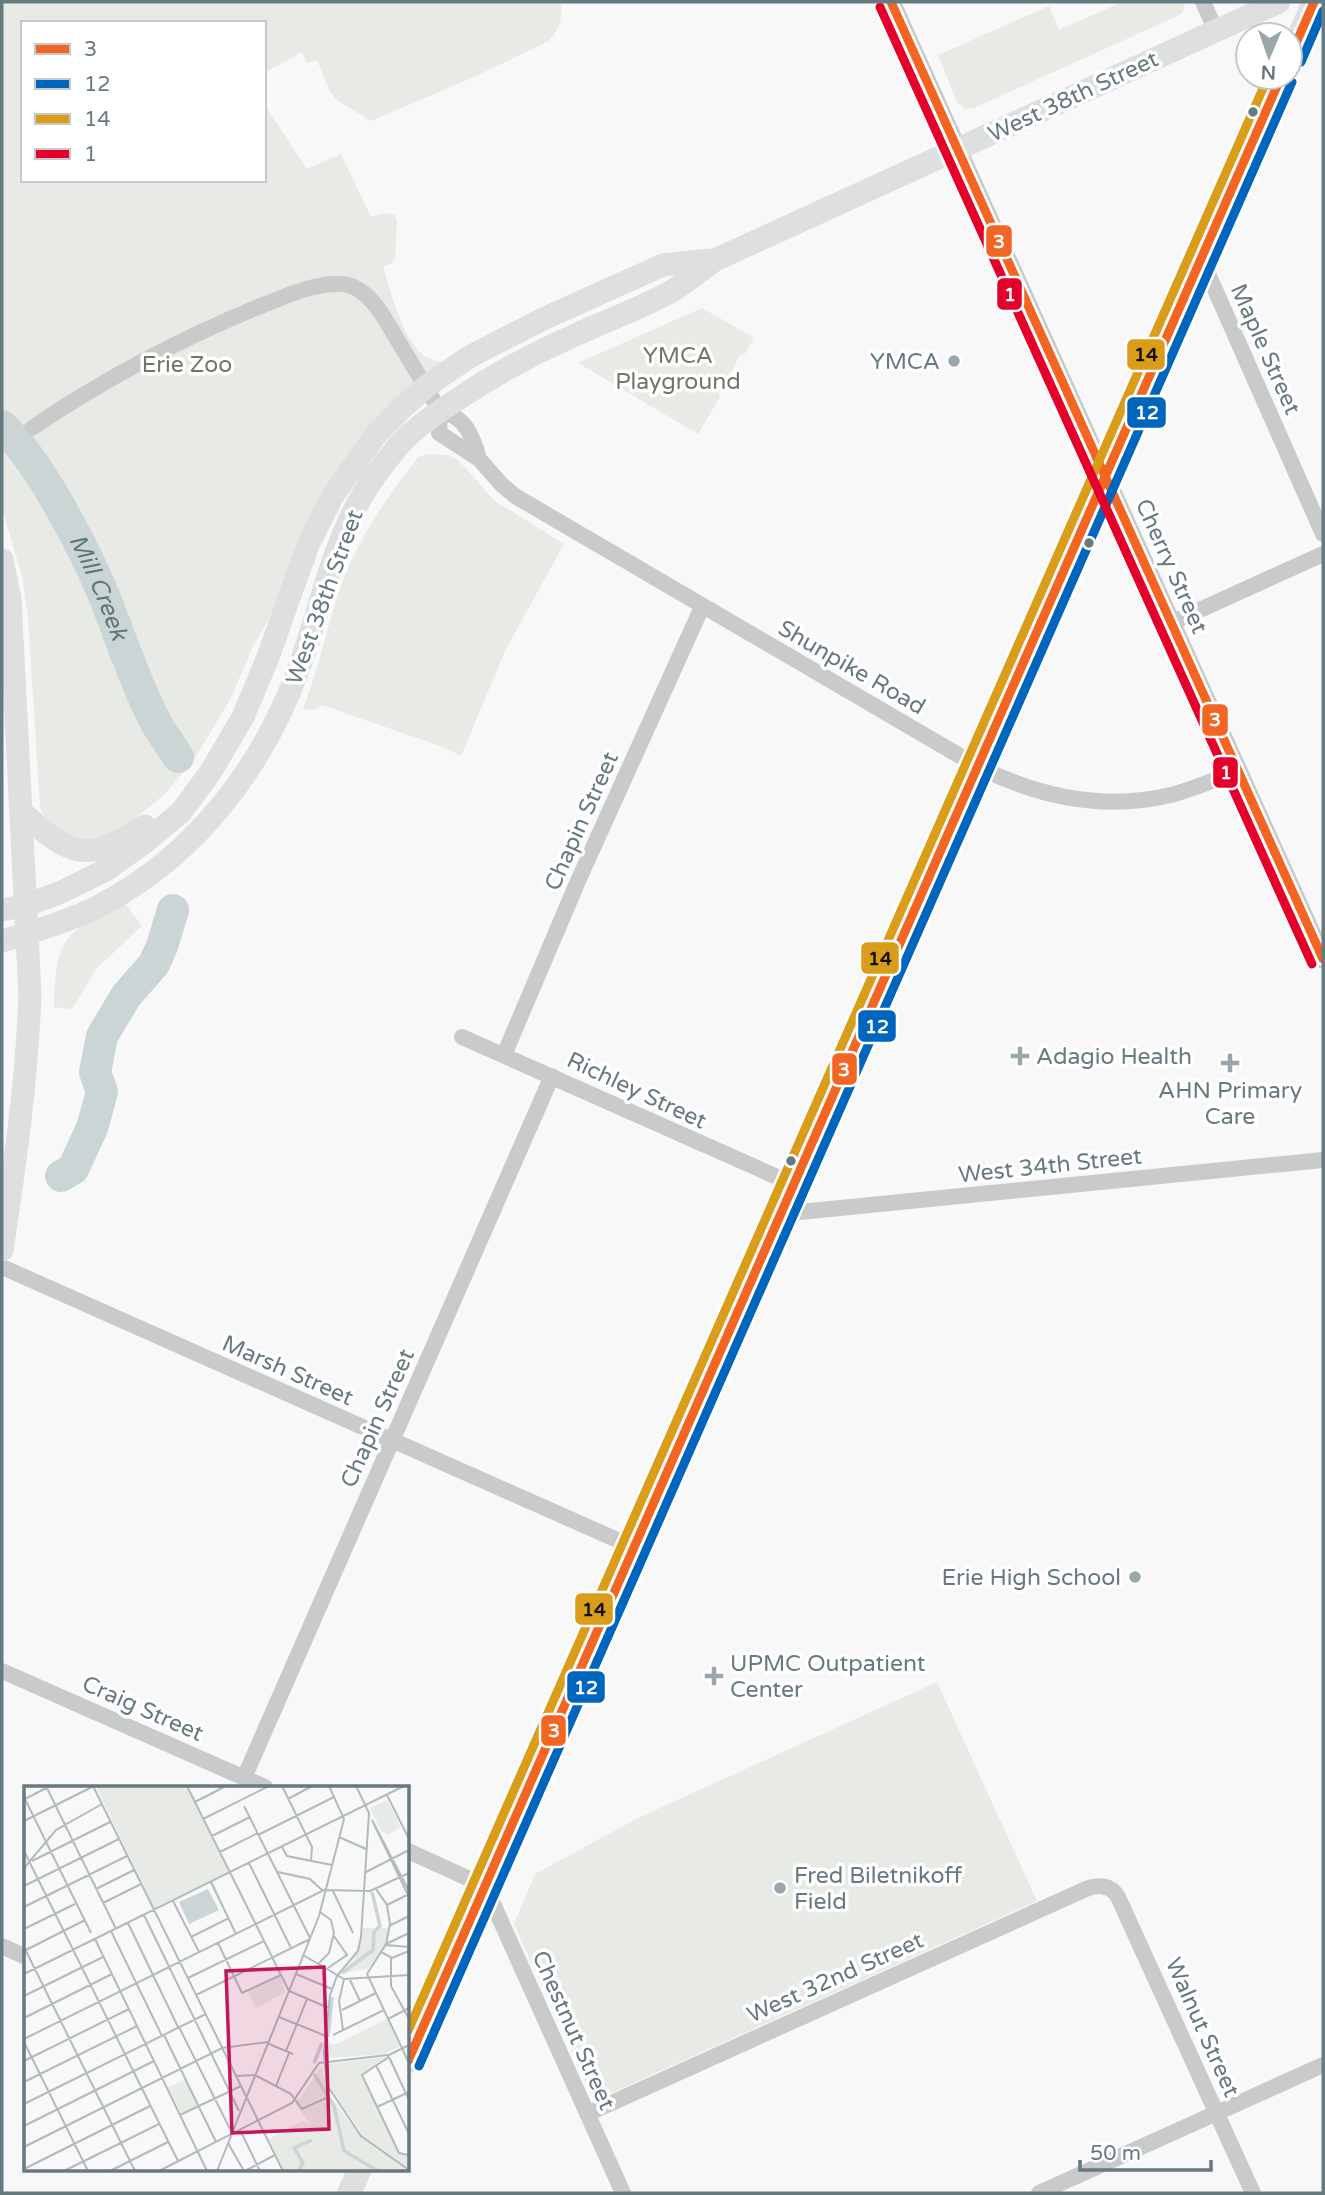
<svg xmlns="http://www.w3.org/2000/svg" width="1325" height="2195" font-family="'Varela Round',sans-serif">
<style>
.green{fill:#e8eae6}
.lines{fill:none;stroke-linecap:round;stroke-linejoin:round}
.river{stroke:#cbd5d6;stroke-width:32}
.minor{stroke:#c9cbcb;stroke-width:16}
.tertiary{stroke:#c9cbcb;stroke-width:19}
.secondary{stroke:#dedfdf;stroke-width:23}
.primary{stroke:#dedfdf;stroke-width:24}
.bus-1-casing{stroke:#fff;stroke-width:14}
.bus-2-casing{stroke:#fff;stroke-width:14}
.bus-3-casing{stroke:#fff;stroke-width:14}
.bus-4-casing{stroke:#fff;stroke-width:14}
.bus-1{stroke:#f26522;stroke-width:9}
.bus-2{stroke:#0065bd;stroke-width:9}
.bus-3{stroke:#da9d1a;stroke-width:9}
.bus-4{stroke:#e4002b;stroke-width:9}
.bus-dot{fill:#667a80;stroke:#fff;stroke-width:2.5}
.poi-dot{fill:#99a6aa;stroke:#fff;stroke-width:2.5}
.labels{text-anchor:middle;stroke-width:7;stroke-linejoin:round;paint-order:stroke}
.street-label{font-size:23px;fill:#667a80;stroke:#fff}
.park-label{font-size:23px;fill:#6d7965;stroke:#fff}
.poi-label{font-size:23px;fill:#667a80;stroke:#fff;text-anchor:start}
.water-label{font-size:24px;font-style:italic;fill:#61787a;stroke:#fff}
.inset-river{fill:none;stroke:#cbd5d6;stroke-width:3.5}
.inset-road{fill:none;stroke:#b1bbbd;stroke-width:2}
.view{fill:#c2185b;fill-opacity:0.15;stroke:#c2185b;stroke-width:3.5}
.inset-edge{fill:none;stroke:#667a80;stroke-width:3.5}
.line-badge{stroke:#fff;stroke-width:2.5}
.badge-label{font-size:19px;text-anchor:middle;font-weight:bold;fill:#fff}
.pale-badge-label{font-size:19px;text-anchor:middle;font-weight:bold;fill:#111}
</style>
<rect width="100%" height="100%" fill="#f8f8f8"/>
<path class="green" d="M2 2H562C561 19 561 30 547 42L474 77 371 121 337 100 330 92 317 60 307 63 302 52 264 73V23H23V180H264V104L307 169 341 154 371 217 384 213 395 215 397 221 395 259 391 264 383 266C391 292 407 364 442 361L399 399 253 646 231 698 195 758 166 793 125 827 108 838 77 842 46 820 40 807 28 617 22 576 2 508Z
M1122 2H1183L1185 7 1182 14 974 108 965 109 960 104H958L938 55 1049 6 1059 30Z
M702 308 754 338 744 355 741 354 718 394 720 397 698 434 578 363Z
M429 454 448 455 458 460 495 501 564 544 505 651 461 756 443 747 322 705 314 710 303 709C319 669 327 626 341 585 359 538 386 498 417 459L421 456Z
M125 903 142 926 97 968 72 1009 54 1007C56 935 63 935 125 903Z
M937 1682 1037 1901 598 2099 592 2097 514 1924 535 1874 642 1816Z"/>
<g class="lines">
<g class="river">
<path id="s1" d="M2 426C23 446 40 473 55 498 74 531 91 564 105 598 121 639 135 682 155 721 162 734 171 745 178 757"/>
<path d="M61 1176 73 1169 92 1128 102 1092 95 1072 102 1036 126 996 154 964 162 946 173 910"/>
</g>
<path class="minor" d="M1203 2 1216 31
M1201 258 1323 534
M440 411C465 416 473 436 479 459
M32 428C104 379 182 338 263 305 287 296 314 283 340 284 359 284 372 300 382 314L440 411 439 433 479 459 502 485 515 496 977 766C1038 797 1103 811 1171 795 1194 789 1216 779 1238 771
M1171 623 1323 554
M462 1037 793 1184
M504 1055 578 881 702 607
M780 1214 1323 1160
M2 1267 633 1547
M2 1671 265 1787
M244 1778 552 1076
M408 1851 485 1886 623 2193
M2 1946 26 1957
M587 2114 1086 1889C1098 1884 1111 1885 1118 1897L1253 2193
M1039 2193 1323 2065"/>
<path class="tertiary" d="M891 2 1323 959"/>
<path class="secondary" d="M2 560 10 598 30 994C27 1079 15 1165 2 1250
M22 812C71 857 86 864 145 826
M2 910 27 905 59 893 106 870 144 843 181 812 210 773 243 717 268 657 308 545 332 497 374 437 402 408 427 386 469 357 543 319 663 265 711 260
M2 941C35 931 70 921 101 905 198 854 266 763 301 662 318 614 329 563 351 517 363 490 382 465 401 443 417 426 437 413 455 401 492 376 530 355 571 337 604 321 640 309 672 291 687 282 701 270 715 260L1279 2"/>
<path class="primary" d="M1290 57 1314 2
M408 2061 1281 77
M349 2193 360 2169"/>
<defs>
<path id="bus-1" d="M891 2 1323 959
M1290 57 1314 2
M408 2061 1281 77"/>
<path id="bus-2" d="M1301 62 1323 11
M419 2066 1292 82"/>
<path id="bus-3" d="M408 2031 1268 77"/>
<path id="bus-4" d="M880 7 1312 964"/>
</defs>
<use href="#bus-1" class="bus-1-casing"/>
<use href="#bus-2" class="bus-2-casing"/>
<use href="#bus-3" class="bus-3-casing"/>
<use href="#bus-4" class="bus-4-casing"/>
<use href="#bus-1" class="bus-1"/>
<use href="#bus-2" class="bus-2"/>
<use href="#bus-3" class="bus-3"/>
<use href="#bus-4" class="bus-4"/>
</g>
<g class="bus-dot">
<circle cx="1253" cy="112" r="6"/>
<circle cx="1089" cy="543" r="6"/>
<circle cx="791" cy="1161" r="6"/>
</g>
<g class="poi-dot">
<circle cx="954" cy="361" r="7"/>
<path d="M1016.5 1045.5h7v7h7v7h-7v7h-7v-7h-7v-7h7z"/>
<path d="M1226.5 1052.5h7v7h7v7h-7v7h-7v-7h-7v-7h7z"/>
<circle cx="1135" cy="1577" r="7"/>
<path d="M710.5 1665.5h7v7h7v7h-7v7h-7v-7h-7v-7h7z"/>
<circle cx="780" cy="1888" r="7"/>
</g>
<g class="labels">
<g class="street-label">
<text transform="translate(1073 96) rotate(-25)" y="8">West 38th Street</text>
<text transform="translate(1266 349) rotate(66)" y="8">Maple Street</text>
<text transform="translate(1172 566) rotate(66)" y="8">Cherry Street</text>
<text transform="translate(324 597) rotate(-70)" y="8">West 38th Street</text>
<text transform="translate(852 667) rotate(30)" y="8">Shunpike Road</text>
<text transform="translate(581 821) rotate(-66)" y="8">Chapin Street</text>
<text transform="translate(637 1090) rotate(25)" y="8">Richley Street</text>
<text transform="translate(1050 1165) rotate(-6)" y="8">West 34th Street</text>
<text transform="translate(288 1370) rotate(24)" y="8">Marsh Street</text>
<text transform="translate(377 1418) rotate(-66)" y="8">Chapin Street</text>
<text transform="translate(143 1708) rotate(24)" y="8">Craig Street</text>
<text transform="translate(835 1977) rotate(-24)" y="8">West 32nd Street</text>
<text transform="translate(1203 2027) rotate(66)" y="8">Walnut Street</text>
<text transform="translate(574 2030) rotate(66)" y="8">Chestnut Street</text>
</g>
<g class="park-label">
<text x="678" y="363">YMCA<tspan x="678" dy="26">Playground</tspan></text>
<text x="187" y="372">Erie Zoo</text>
</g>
<g class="poi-label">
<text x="940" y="369" text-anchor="end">YMCA</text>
<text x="1036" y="1064">Adagio Health</text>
<text x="1230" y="1098" text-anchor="middle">AHN Primary<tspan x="1230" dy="26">Care</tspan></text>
<text x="1121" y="1585" text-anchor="end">Erie High School</text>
<text x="730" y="1671">UPMC Outpatient<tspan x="730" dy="26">Center</tspan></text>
<text x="794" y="1883">Fred Biletnikoff<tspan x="794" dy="26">Field</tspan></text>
</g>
<g class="water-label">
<text dy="8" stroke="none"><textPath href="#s1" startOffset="189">Mill Creek</textPath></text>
</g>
</g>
<g transform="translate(24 1786)">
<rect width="385" height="385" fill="#f8f8f8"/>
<path d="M72 0H162L205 86 130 122ZM363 14 377 41 365 49 357 45 346 22ZM339 142H364L362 158 345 182 315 188 330 173ZM256 190 261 206 232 222 224 206ZM363 233 376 261 360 268 304 272V251L307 258H313ZM363 271 338 289 376 369H385V383L341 352 305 300 303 278ZM297 281 305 308 330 342 384 385H260L245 353 278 335 286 338 272 318ZM161 293 174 321 157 327 144 302Z" fill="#e8eae6"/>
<path d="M184 103 195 124 165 138 155 116Z" fill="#cbd5d6"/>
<path class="inset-river" d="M318 187 349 164 350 146 356 140 348 106M304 251 308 211M290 277 298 257M290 288 310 320 320 365 354 385M274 385 279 377 270 362 288 354"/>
<path class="inset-road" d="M22 0 92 143M69 0 259 385M163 0 265 205 305 222M258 0 288 61 287 75M332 0 345 27 337 151 334 165 313 190 306 209 300 267 303 299 337 350 385 384M363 9 385 53M0 11 67 147M1 13 26 0M264 13 288 0M171 16 202 0M220 20 286 152M179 33 245 0M0 35 70 0M234 49 310 11M188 50 226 31M315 51 342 63M258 61 263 70 308 79M0 65 154 375M196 66 234 47M8 75 86 36M225 77 267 162M0 82 32 44 78 18M254 86 286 93 299 105M342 86 385 64M187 96 212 148M0 100 95 53M72 103 110 84M309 105 329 147M385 105 348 34 385 111M149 115 175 166M79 117 117 98M363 119 385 108M0 121 103 70M120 129 215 325M104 137 154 241M365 140 385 130M0 143 51 118M87 145 138 250M167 151 205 132M71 153 183 385M194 157 218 207 257 189M362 158 385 147M362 159 385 161M0 161 111 385M2 164 61 134M357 166 368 172 385 165M279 169 320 193 385 189M367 172V200L385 233M295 177 305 167 310 147 307 134 296 126M304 182 323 169 310 150M0 188 380 0M272 188 308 203M343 188 385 277M343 188 362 158 366 138 363 119 352 103M164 192 240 155M325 192 336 215M172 209 286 153M0 210 79 171M318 224 352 207M255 231 302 250M0 232 88 188M364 233 385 222M155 241 206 343M319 244 315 215 320 193M140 249 192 356M309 249 360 224M0 253 300 104 346 105 385 87M0 256 64 385M245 258 269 268M262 265 283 213M363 270 385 259M365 271 338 289 375 367 385 369M365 271 385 314M0 275 105 223M352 279 385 348M212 290 231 289 267 308 278 323 302 312M0 296 113 240M252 300 265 267M0 318 182 228M353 321 385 306M156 329 217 300M0 340 130 275M216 344 236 385M204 357 220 385M0 361 198 262 244 256M0 383 126 320M40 385 135 338M86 385 144 356M135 385 268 317 295 277 364 269M193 385 295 130 320 33 305 0M221 385 251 369"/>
<path class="view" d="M300 181 305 343 208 347 202 185Z"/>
<rect width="385" height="385" class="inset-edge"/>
</g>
<g class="line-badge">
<rect x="985" y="224" width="28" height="34" rx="7" fill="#f26522"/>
<rect x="996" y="277" width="27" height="34" rx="7" fill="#e4002b"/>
<rect x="1126" y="338" width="40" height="33" rx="7" fill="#da9d1a"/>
<rect x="1126" y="396" width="41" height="33" rx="7" fill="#0065bd"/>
<rect x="1201" y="703" width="28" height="34" rx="7" fill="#f26522"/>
<rect x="1212" y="756" width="27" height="33" rx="7" fill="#e4002b"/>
<rect x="860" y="941" width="40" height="34" rx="7" fill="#da9d1a"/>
<rect x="857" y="1009" width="40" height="34" rx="7" fill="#0065bd"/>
<rect x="831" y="1052" width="27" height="34" rx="7" fill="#f26522"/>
<rect x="574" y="1592" width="40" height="34" rx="7" fill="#da9d1a"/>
<rect x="566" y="1670" width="40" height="34" rx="7" fill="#0065bd"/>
<rect x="540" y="1714" width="27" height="33" rx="7" fill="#f26522"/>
</g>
<g class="badge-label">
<text x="999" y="248">3</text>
<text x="1010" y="301">1</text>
<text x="1147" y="419">12</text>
<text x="1215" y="726">3</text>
<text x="1226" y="779">1</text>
<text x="877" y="1033">12</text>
<text x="844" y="1076">3</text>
<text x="586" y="1694">12</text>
<text x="554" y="1737">3</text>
</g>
<g class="pale-badge-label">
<text x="1146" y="361">14</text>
<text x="880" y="965">14</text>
<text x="594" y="1616">14</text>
</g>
<rect width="1325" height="2195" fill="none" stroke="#667a80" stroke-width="7"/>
<rect x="21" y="21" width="245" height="161" fill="#ffffff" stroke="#c2cacc" stroke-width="2"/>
<rect x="35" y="44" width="35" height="10" fill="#f26522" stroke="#c2cacc" stroke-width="2"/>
<text x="84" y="56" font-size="21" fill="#667a80">3</text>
<rect x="35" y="79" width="35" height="10" fill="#0065bd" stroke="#c2cacc" stroke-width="2"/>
<text x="84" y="91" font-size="21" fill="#667a80">12</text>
<rect x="35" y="114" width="35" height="10" fill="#da9d1a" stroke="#c2cacc" stroke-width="2"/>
<text x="84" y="126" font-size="21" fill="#667a80">14</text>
<rect x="35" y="149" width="35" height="10" fill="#e4002b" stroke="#c2cacc" stroke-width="2"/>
<text x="84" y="161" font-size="21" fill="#667a80">1</text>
<g transform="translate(1269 56) rotate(182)"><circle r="33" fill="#ffffff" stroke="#c2cacc" stroke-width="2"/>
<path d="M0-5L12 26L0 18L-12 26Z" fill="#99a6aa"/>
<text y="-10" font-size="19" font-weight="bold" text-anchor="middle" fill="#667a80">N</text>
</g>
<path d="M1080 2160v10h131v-10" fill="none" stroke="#667a80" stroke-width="3.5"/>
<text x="1090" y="2160" font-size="21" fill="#667a80" stroke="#ffffff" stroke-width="5" paint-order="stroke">50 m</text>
</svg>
